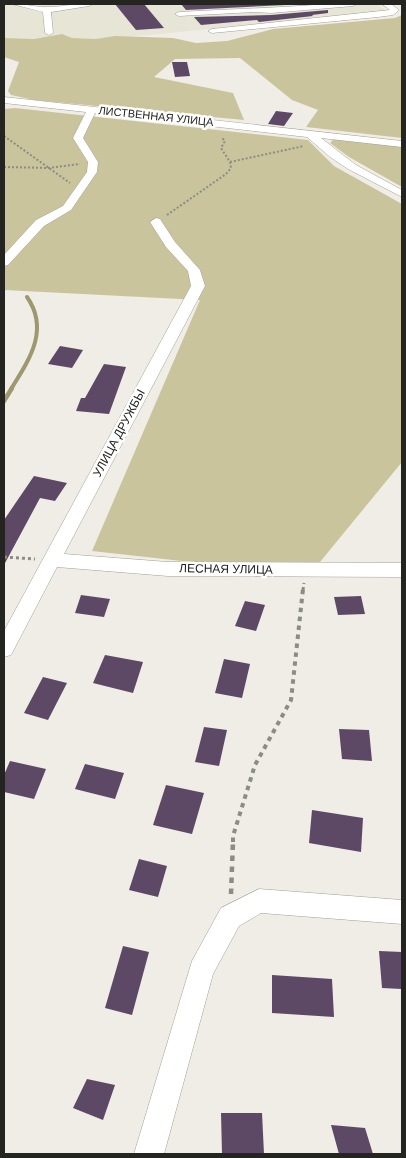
<svg xmlns="http://www.w3.org/2000/svg" width="406" height="1158" font-family="'DM Sans',sans-serif">
<style>
.built{fill:#e7e5d5}
.green{fill:#cac49d}
.lines{fill:none;stroke-linecap:round;stroke-linejoin:round}
.stream-far1{stroke:#9e9870;stroke-width:4}
.stream{stroke:#9e9870;stroke-width:4.5}
.building{fill:#5d4866}
.minor-casing{stroke:#a1a098;stroke-width:1}
.path-far3{stroke:#8c8b86;stroke-width:2;stroke-dasharray:2 2;stroke-linecap:butt}
.path-far2{stroke:#8c8b86;stroke-width:3;stroke-dasharray:3 3;stroke-linecap:butt}
.path-far1{stroke:#8c8b86;stroke-width:4;stroke-dasharray:4.5 4.5;stroke-linecap:butt}
.path{stroke:#8c8b86;stroke-width:4.5;stroke-dasharray:5.5 5.5;stroke-linecap:butt}
.minor{fill:#fff;fill-rule:evenodd}
.labels{text-anchor:middle;stroke-width:5;stroke-linejoin:round;paint-order:stroke}
.far-street-label{font-size:11px;fill:#242421;stroke:#fff}
.street-label{font-size:12px;fill:#242421;stroke:#fff}
</style>
<rect width="100%" height="100%" fill="#efede5"/>
<path class="built" d="M4 4 22 6 27 4H376L387 11 160 34 96 39 72 38 62 34 34 39 4 38Z"/>
<path class="green" d="M402 15V138L306 127 318 110 292 100 240 58 175 59 154 77 233 93 244 120 34 100 11 95 8 91 19 62 4 57V38L34 39 62 34 72 38 96 39 115 36 173 38 196 43 227 41 273 29 395 18Z
M15 108 308 140 334 166 402 204V462L320 562H191L92 551 200 300 4 290V109Z
M335 138 402 147V187L349 157 330 143Z"/>
<g class="lines">
<path class="stream-far1" d="M11 389C29 360 50 330 27 297"/>
<path class="stream" d="M4 401 12 388"/>
</g>
<path class="building" d="M115 4H144L164 28 136 30Z
M181 4H306L186 10Z
M328 10V13L312 15 313 16 259 22 257 20 201 25 194 17 271 15Z
M172 62H187L190 76 175 77Z
M276 111 293 113 284 126 268 124Z
M60 346 83 350 72 368 48 364Z
M104 364 126 367 109 414 76 411 81 398H85Z
M34 476 67 483 55 501 40 498 4 565V520Z
M81 595 110 599 104 617 75 613Z
M361 596 365 614 338 615 334 597Z
M245 601 265 605 256 631 235 626Z
M105 655 143 662 133 693 93 683Z
M224 659 250 664 242 698 215 693Z
M43 677 67 683 48 720 24 713Z
M204 727 227 730 219 766 195 762Z
M339 729 369 730 372 761 342 759Z
M10 761 46 769 34 799 4 792V775Z
M85 764 124 773 115 799 75 789Z
M166 785 204 793 192 834 153 825Z
M312 810 363 818 361 852 309 843Z
M139 859 167 866 158 897 129 890Z
M123 946 149 952 132 1015 105 1008Z
M379 951 402 952V989L382 988Z
M272 975 332 979 334 1017 272 1013Z
M87 1079 115 1085 103 1120 73 1108Z
M221 1113H262L264 1154H222Z
M331 1125 365 1128 373 1154H339Z"/>
<g class="lines">
<defs>
<path id="minor" d="M12 4C24 3 36 8 48 7 63 7 78 3 93 4L89 6 51 12 53 33 49 35 45 33 43 12Z
M329 4H357L353 6 271 13 254 12 179 16 175 14 179 12C229 9 279 8 329 4Z
M382 4H391L399 10 393 15 378 17 212 33 208 31 212 29 390 10Z
M4 97 402 141V147L321 138 356 165 402 190V197L348 169 330 157 307 137 95 113 83 138 98 162 97 172 71 210 44 226 8 265 4 266V255L36 220 63 206 87 172 88 162 73 138 86 112 4 103Z
M156 218 160 219 175 242 200 270 205 286 64 554 168 562 402 563V577L168 576 57 567 11 655 4 657V631L191 286 188 271 166 247 150 222Z
M259 889 402 900V924L261 913 239 926 213 974 164 1154H134L192 961 221 908Z"/>
</defs>
<use href="#minor" class="minor-casing"/>
<path class="path-far3" d="M4 136 70 183
M230 162 304 146
M4 167 49 168 80 164
M167 215 226 174 231 168 230 162 221 148 225 141 222 138"/>
<path class="path-far2" d="M4 557 35 559
M303 590 304 583"/>
<path class="path-far1" d="M233 842V836L255 765 291 700 303 589"/>
<path class="path" d="M231 894 233 841"/>
<use href="#minor" class="minor"/>
</g>
<g class="labels">
<g class="far-street-label">
<text transform="translate(156 116) rotate(6)" y="4">ЛИСТВЕННАЯ УЛИЦА</text>
</g>
<g class="street-label">
<text transform="translate(119 433) rotate(-62)" y="4">УЛИЦА ДРУЖБЫ</text>
<text transform="translate(226 569) rotate(1)" y="4">ЛЕСНАЯ УЛИЦА</text>
</g>
</g>
<rect width="406" height="1158" fill="none" stroke="#242421" stroke-width="10"/>
</svg>
